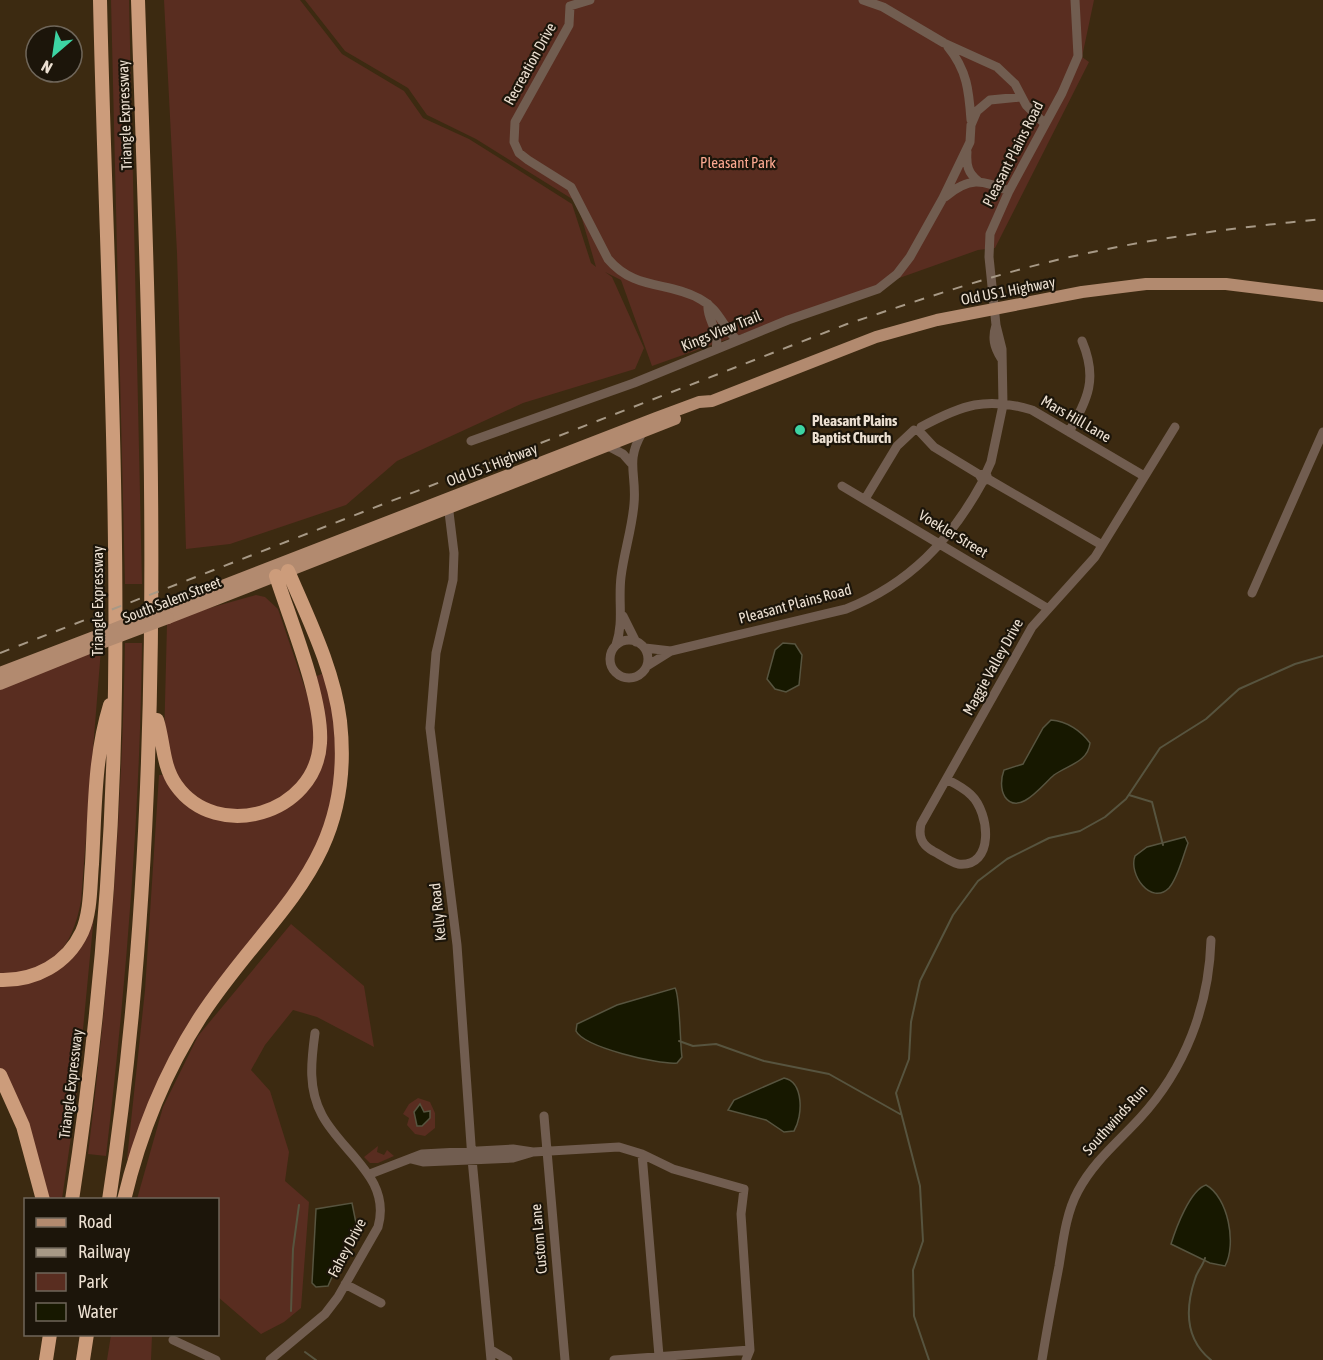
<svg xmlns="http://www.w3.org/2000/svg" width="1323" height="1360" font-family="'Asap Condensed',sans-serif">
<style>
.green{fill:#592d20}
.water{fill:#171800;stroke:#57543f;stroke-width:1.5}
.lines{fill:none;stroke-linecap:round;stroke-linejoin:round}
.stream{stroke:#57543f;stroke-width:2}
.minor{stroke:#715d50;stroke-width:9}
.major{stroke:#b28a6f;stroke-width:12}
.highway{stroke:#cc9c7b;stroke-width:14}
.rail{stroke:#a79986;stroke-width:2;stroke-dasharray:10 10;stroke-linecap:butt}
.major-bridge{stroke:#b28a6f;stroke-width:12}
.poi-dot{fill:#3dd4a3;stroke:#1c150a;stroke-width:2}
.labels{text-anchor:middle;stroke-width:4.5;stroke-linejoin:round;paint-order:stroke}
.street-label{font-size:15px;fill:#ece0d2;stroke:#1c150a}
.park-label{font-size:15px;fill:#fca991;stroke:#1c150a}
.poi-label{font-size:15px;font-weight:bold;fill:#ece0d2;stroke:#1c150a;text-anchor:start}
</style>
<rect width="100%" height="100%" fill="#3c2a11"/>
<path class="green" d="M111 0H129L142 584H125Z
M164 0H300L342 54 404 91 423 118 469 139 572 204 591 263 596 267 577 202 476 139 427 115 408 88 345 51 305 0H1094L1082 57 1089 62 995 248 978 250 652 366 621 280 605 272 612 277 644 348 635 369 523 403 397 461 346 505 230 544 186 549 177 253Z
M256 595 265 597 278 609 313 712 316 744 306 776 282 801 235 813 204 803 180 783 164 742 167 624 195 612Z
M125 643H142C140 815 126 985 106 1156L88 1154C109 984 122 814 125 643Z
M101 649 81 901C72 949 51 974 0 976V688Z
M324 673 334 714 337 763 329 814 308 869 228 974 130 1159H127L145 990 159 775H165L174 790 252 821 321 763 312 678Z
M92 914 94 915 76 1102 62 1199H47L8 1081 0 1068V984L41 979Z
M291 924 364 986 374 1047 317 1017 293 1010 265 1045 251 1070 270 1091 289 1152 285 1181 309 1202 301 1308 284 1322 261 1334 218 1297V1200L137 1199 163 1107 198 1036Z
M418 1098 430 1102 435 1113V1128L425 1136 415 1134 407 1125 409 1118 403 1114 409 1104Z
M378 1146 377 1152 384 1155 387 1150 394 1156 378 1163H370L364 1157Z
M111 1335H152L151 1360H107Z"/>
<path class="water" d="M783 643 795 644 802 655 799 685 786 692 775 689 767 679 775 650Z
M1051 720C1067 721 1081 731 1090 743 1088 762 1068 765 1054 775 1043 784 1019 817 1005 797 1000 789 1001 778 1004 770L1023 764 1043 728Z
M1185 837 1188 843C1183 856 1178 878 1169 888 1151 906 1128 874 1135 856L1147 847Z
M675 988C680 994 680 1045 682 1057L677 1063C658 1065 584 1047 576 1031L577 1024 617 1005Z
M784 1078C804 1082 803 1116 794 1131L784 1132 766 1120 728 1110 734 1100Z
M420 1104 424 1112 430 1111V1118L422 1126H417L414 1112Z
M1206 1185C1228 1197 1237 1244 1225 1266L1210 1263 1171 1244C1176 1228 1190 1190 1206 1185Z
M352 1203 356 1223 328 1286 316 1287 312 1283 316 1209Z"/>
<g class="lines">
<path class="stream" d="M1129 795 1152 802 1163 845
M679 1041 693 1046 716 1044 764 1061 829 1074 900 1114
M1205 1258C1203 1266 1197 1271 1195 1279 1185 1309 1185 1339 1211 1360
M291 1311 293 1249 299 1205
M305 1352 316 1360
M929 1360 914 1316 913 1270 923 1241 920 1186 896 1093 909 1059 911 1022 920 981 953 915 978 881 1007 859 1049 838 1080 831 1105 817 1126 799 1160 748 1206 719 1239 689 1295 664 1323 656"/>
<path class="minor" d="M590 0 570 6 569 25 515 122 514 142 519 153 528 160 571 187 608 259C635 291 668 281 700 299 719 309 722 326 737 340
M863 0 883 7 944 43 997 67 1015 84 1026 105 1045 124
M948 47C967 70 969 91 971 120
M967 152C966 165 968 173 978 181
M945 197C970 176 981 180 1009 191
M708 304C706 320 720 328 716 349
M996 325C992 338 994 347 1001 358
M921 427C962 405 986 396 1032 410L1144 476
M920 432 934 447 980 475
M1069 432C1088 398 1098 379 1082 341
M471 441 634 383 788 320 878 289 897 274 910 257 943 198 970 142 971 125 977 111 990 100 1021 97
M608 446 623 454 631 463
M986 473 988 479 983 481 980 476 986 473 991 462 1003 405 1002 349 996 325 989 257 990 234 1009 191 1062 93 1078 56 1075 0
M988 479 1102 545
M842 486 1047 608
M865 499 897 446 914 430
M448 504 454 553 453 580 436 653 430 728 457 945 472 1159 491 1360
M1252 593 1323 432
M623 616 636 642
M610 659a19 19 0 1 1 38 0a19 19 0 1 1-38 0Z
M616 645C624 622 618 601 621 577 624 552 632 529 634 504 637 474 625 462 642 433
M645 648 671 651
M647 666 671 651 846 609C909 584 951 540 983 481
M948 780C956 784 965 789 971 795 990 813 995 868 958 864 950 862 941 855 933 851 922 845 918 837 921 824L1032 627 1095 557 1175 427
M544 1116 565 1360
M642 1154 659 1356
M411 1159 423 1162 513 1158 533 1152
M370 1174 422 1154 513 1149 533 1152 619 1147 642 1154 673 1169 744 1189 741 1214 750 1350 746 1360
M345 1284 381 1303
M173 1340 216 1360
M491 1350 508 1360
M270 1360 325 1314 338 1297 378 1227C392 1178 342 1153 322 1115 308 1089 311 1062 315 1033
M614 1360 750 1350
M1042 1360C1047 1329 1053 1297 1059 1266 1063 1241 1066 1213 1078 1191 1094 1161 1118 1142 1140 1118 1185 1069 1209 1006 1211 940"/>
<path class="major" d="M168 607 656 418 699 402 712 401 876 337 937 320 1082 292 1146 284H1226L1323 296
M168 618 675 419
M0 673 99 635
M0 684 99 644"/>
<path class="highway" d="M157 720C164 742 162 765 176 785 217 843 316 814 320 743 323 699 290 620 276 576
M0 980C35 981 67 964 82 932 91 912 90 886 92 864 95 811 94 757 110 705
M0 1075 23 1126 43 1200
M72 1200C98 1031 113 859 115 688 118 459 105 229 100 0
M109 1200C170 803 151 400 138 0
M124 1200C140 1133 164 1073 201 1016 269 912 356 864 340 721 334 670 308 618 288 571
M46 1360 50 1334
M83 1360 87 1334"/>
<path class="rail" d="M0 653 847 324C923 299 1000 272 1079 255 1159 237 1241 227 1323 219"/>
<path class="major-bridge" d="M99 635 168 607
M99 644 168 618"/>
</g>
<circle class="poi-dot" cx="800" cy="430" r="6"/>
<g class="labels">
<g class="street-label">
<text transform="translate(530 64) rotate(-61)" y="5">Recreation Drive</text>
<text transform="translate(125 115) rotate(-92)" y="5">Triangle Expressway</text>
<text transform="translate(1013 154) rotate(-63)" y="5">Pleasant Plains Road</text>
<text transform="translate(1008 291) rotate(-11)" y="5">Old US 1 Highway</text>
<text transform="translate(721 331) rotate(-22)" y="5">Kings View Trail</text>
<text transform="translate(1076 419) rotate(30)" y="5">Mars Hill Lane</text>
<text transform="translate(492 465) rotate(-21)" y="5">Old US 1 Highway</text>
<text transform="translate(953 534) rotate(31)" y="5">Voekler Street</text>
<text transform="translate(172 600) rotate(-21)" y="5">South Salem Street</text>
<text transform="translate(98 601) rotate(-90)" y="5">Triangle Expressway</text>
<text transform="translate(795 604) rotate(-15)" y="5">Pleasant Plains Road</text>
<text transform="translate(993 667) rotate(-61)" y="5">Maggie Valley Drive</text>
<text transform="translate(438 912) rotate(-96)" y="5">Kelly Road</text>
<text transform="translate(71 1084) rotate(-83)" y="5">Triangle Expressway</text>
<text transform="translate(1115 1120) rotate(-48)" y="5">Southwinds Run</text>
<text transform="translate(539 1239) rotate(-95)" y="5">Custom Lane</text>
<text transform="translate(347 1248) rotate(-62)" y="5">Fahey Drive</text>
</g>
<g class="park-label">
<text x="738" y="168">Pleasant Park</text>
</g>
<g class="poi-label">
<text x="812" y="426">Pleasant Plains<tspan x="812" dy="17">Baptist Church</tspan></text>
</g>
</g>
<rect x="24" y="1198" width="195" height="138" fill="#1c150a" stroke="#6f665a" stroke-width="1.5"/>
<rect x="36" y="1218" width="30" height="9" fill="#b28a6f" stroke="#6f665a" stroke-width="1.5"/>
<text x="78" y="1228" font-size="18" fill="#ece0d2">Road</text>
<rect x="36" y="1248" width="30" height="9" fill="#a79986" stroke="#6f665a" stroke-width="1.5"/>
<text x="78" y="1258" font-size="18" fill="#ece0d2">Railway</text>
<rect x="36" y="1273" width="30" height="18" fill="#592d20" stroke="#6f665a" stroke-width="1.5"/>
<text x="78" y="1288" font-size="18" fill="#ece0d2">Park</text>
<rect x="36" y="1303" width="30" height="18" fill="#171800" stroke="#6f665a" stroke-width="1.5"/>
<text x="78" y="1318" font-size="18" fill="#ece0d2">Water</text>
<g transform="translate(54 54) rotate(209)"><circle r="28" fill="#1c150a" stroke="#6f665a" stroke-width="1.5"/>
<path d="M0-4.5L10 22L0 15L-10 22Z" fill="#3dd4a3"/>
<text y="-9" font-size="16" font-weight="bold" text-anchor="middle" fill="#ece0d2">N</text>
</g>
</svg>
